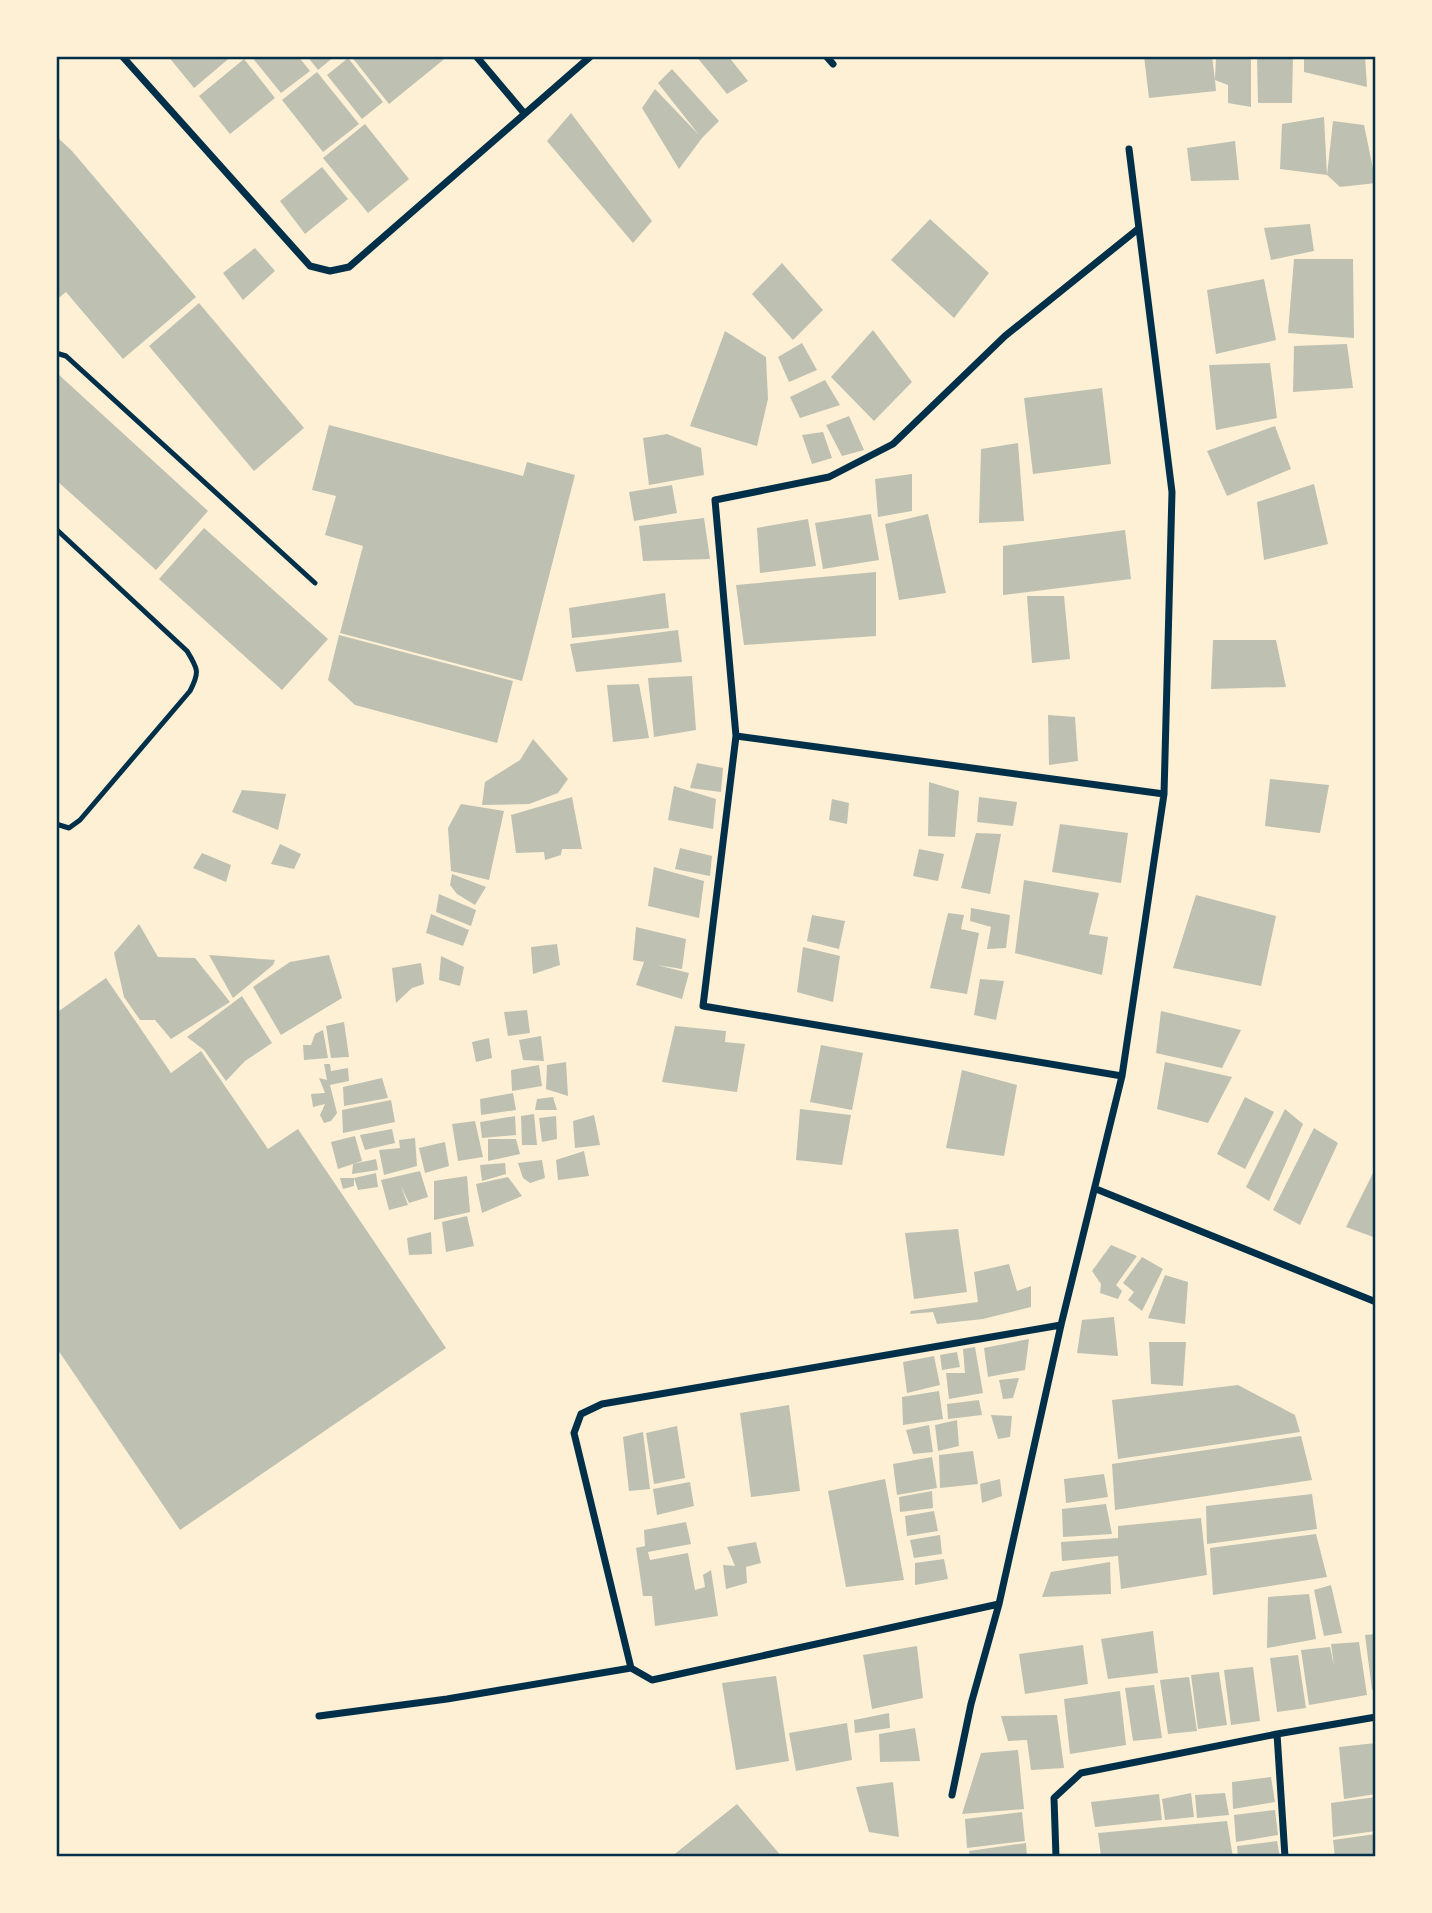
<svg xmlns="http://www.w3.org/2000/svg" width="1432" height="1913" font-family="Lato,sans-serif">
<style>
.building{fill:#bec0b2}
.lines{fill:none;stroke-linecap:round;stroke-linejoin:round}
.service{stroke:#003049;stroke-width:5}
.minor{stroke:#003049;stroke-width:7}
.neatline{fill:none;stroke:#003049;stroke-width:2.5}
</style>
<rect width="100%" height="100%" fill="#fdf0d5"/>
<path class="building" d="M168 56H232L194 88Z
M251 56H298L310 71 281 93Z
M307 56H335L318 70Z
M351 56H448L389 104Z
M696 56H728L748 81 727 94Z
M1144 56H1212L1215 80 1216 56H1251V107L1228 103V85L1215 80 1216 91 1149 98Z
M1257 56H1293L1292 103H1258Z
M1304 56H1365L1367 87 1304 72Z
M348 58 383 102 362 119 327 75Z
M244 59 275 98 230 134 199 96Z
M672 69 719 121 702 138 679 169 642 108 655 89 699 135 658 83Z
M317 72 359 124 323 152 282 100Z
M571 113 652 221 633 243 547 141Z
M1324 117 1327 175 1333 121 1364 125 1376 183 1340 187 1327 175 1280 169 1282 124Z
M365 124 409 179 368 213 323 158Z
M56 136 72 151 196 297 123 359 66 292 56 300Z
M1235 141 1239 180 1191 181 1187 148Z
M322 167 348 199 305 234 280 201Z
M930 219 989 273 954 318 891 260Z
M1310 224 1314 251 1271 260 1264 228Z
M255 248 275 271 243 300 223 273Z
M1294 259H1353L1354 338 1288 333Z
M782 263 823 310 793 340 752 294Z
M1264 279 1276 340 1216 354 1207 290Z
M199 303 304 428 254 471 149 346Z
M873 330 912 382 874 421 831 377Z
M725 331 766 357 768 399 757 446 690 426Z
M802 343 817 370 789 382 778 357Z
M1347 344 1353 388 1293 392 1294 346Z
M1270 363 1277 418 1216 430 1209 365Z
M58 374 208 511 156 570 56 480Z
M825 380 840 405 800 418 790 397Z
M1102 388 1111 464 1033 474 1024 398Z
M849 416 864 450 842 456 826 425Z
M329 425 523 476 527 462 575 475 522 681 340 633 363 546 325 535 336 496 312 490Z
M1275 426 1291 469 1227 496 1207 451Z
M823 432 832 458 812 464 802 435Z
M667 434 701 448 704 475 649 485 643 438Z
M1018 443 1024 521 979 523 981 449Z
M912 474V511L878 517 875 479Z
M1314 484 1328 544 1264 560 1257 502Z
M672 485 677 513 634 521 629 492Z
M871 514 879 560 823 569 815 523Z
M928 514 946 593 899 600 885 524Z
M704 518 710 559 643 561 639 526Z
M808 519 816 566 760 573 757 528Z
M204 528 328 639 282 690 159 579Z
M1125 530 1131 579 1003 595V546Z
M876 572V636L744 645 736 585Z
M665 593 669 628 572 638 569 608Z
M1027 596H1064L1070 659 1032 663Z
M678 630 682 662 576 672 570 644Z
M339 635 513 681 497 743 355 705 328 680Z
M1213 640H1276L1286 687 1211 689Z
M692 676 696 730 654 737 648 678Z
M639 684 649 738 613 742 607 685Z
M1048 715 1075 717 1078 761 1049 765Z
M533 739 568 779 558 793 529 804 482 805 485 782 520 760Z
M697 763 723 768 721 792 690 788Z
M1270 779 1329 785 1320 833 1265 826Z
M929 782 959 791 955 837 928 836Z
M674 786 716 799 713 829 668 820Z
M242 790 286 794 278 830 232 812Z
M572 797 582 849H562L561 855 545 860 544 852 516 853 511 815Z
M979 797 1017 802 1013 826 977 822Z
M832 799 849 803 847 824 829 820Z
M461 804 504 811 489 880 451 871 448 828Z
M1060 824 1128 833 1121 883 1052 872Z
M976 833 1001 834 990 894 961 888Z
M280 844 301 854 294 869 271 864Z
M680 848 712 856 710 876 675 869Z
M919 849 944 854 938 881 913 876Z
M202 853 231 865 226 882 193 868Z
M654 867 704 881 699 918 648 906Z
M452 874 486 887 475 905 457 894 450 885Z
M1024 880 1099 893 1089 934 1108 937 1102 975 1015 953Z
M439 894 476 910 471 926 436 912Z
M1196 895 1276 916 1261 986 1173 968Z
M971 908 1010 915 1006 948 987 949 991 927 970 921Z
M948 913 964 915 961 929 979 933 967 994 930 988Z
M431 914 469 930 463 946 426 933Z
M812 915 845 921 839 949 807 941Z
M139 924 158 957 195 958 230 1002 171 1039 155 1020H140L124 997 114 953Z
M636 927 686 939 682 969 657 965 689 973 682 999 636 985 644 962 633 960Z
M557 944 560 965 533 974 531 947Z
M803 947 840 956 833 1002 797 992Z
M209 955 275 960 273 965 233 998Z
M329 955 342 998 281 1035 253 987 290 962Z
M441 956 464 967 460 986 439 980Z
M421 963 424 984 412 988 396 1003 392 968Z
M106 978 171 1073 201 1051 268 1149 298 1129 446 1348 180 1530 56 1347V1013Z
M980 979 1004 981 996 1020 974 1015Z
M242 996 272 1043 245 1061 226 1081 204 1050 187 1037Z
M527 1010 530 1033 508 1036 504 1012Z
M1161 1011 1241 1030 1222 1068 1156 1053Z
M344 1022 349 1057 331 1058 326 1026Z
M675 1026 726 1031 725 1042 745 1044 737 1092 662 1082Z
M323 1030 328 1058 304 1060 303 1045H311L315 1034Z
M541 1036 544 1061 523 1060 519 1040Z
M489 1038 492 1058 476 1062 472 1042Z
M821 1045 863 1053 852 1110 810 1102Z
M566 1062 568 1096 546 1089 547 1065Z
M1165 1062 1232 1077 1208 1123 1157 1109Z
M324 1064H330L331 1071 348 1068 349 1081 330 1085 337 1113 331 1121 324 1123 320 1115 325 1104 313 1107 311 1094 325 1093 319 1078 327 1080Z
M539 1065 542 1086 512 1091 511 1070Z
M962 1070 1017 1085 1004 1156 946 1148Z
M382 1078 388 1098 344 1106 343 1087Z
M513 1093 516 1110 481 1115 480 1099Z
M553 1097 557 1110H535L537 1099Z
M1245 1097 1274 1112 1245 1169 1217 1154Z
M391 1100 395 1122 343 1133 342 1110Z
M800 1109 851 1115 842 1165 796 1160Z
M1285 1109 1303 1124 1269 1201 1246 1187Z
M534 1114 537 1145H522L521 1116Z
M594 1115 600 1145 575 1148 573 1121Z
M515 1116 516 1135 482 1138 480 1122Z
M556 1116 557 1139 542 1142 539 1118Z
M475 1121 483 1157 458 1161 452 1124Z
M1314 1128 1338 1143 1300 1225 1273 1210Z
M392 1129 395 1143 365 1150 360 1135Z
M355 1136 362 1161 353 1164 376 1159 378 1170 352 1174 353 1164 338 1169 331 1142Z
M415 1138 417 1166 384 1175 379 1150 400 1148 399 1140Z
M488 1139H516L520 1154 488 1161Z
M445 1142 449 1166 425 1173 419 1148Z
M584 1151 589 1176 558 1180 556 1160Z
M542 1160 545 1178 530 1183 523 1178 518 1163Z
M505 1163 506 1174 482 1181 480 1165Z
M1376 1167V1238L1346 1227Z
M420 1171 428 1197 409 1203 401 1186 408 1205 389 1210 381 1180Z
M376 1173 378 1187 358 1190 354 1178Z
M467 1176 470 1212 434 1220V1181Z
M508 1177 522 1196 482 1213 476 1184Z
M340 1178H354V1186L343 1189Z
M467 1216 474 1246 446 1252 442 1222Z
M958 1229 967 1292 914 1299 905 1233Z
M431 1232 432 1254 409 1255 407 1238Z
M1111 1245 1137 1256 1116 1285 1122 1291 1118 1299 1100 1293 1101 1284 1092 1271Z
M1142 1257 1163 1269 1142 1311 1128 1300 1134 1292 1123 1283Z
M1009 1264 1017 1291 1031 1286V1307L983 1319 937 1324 933 1312 910 1314 911 1311 978 1302 974 1272Z
M1165 1275 1188 1282 1185 1324 1148 1318Z
M1114 1317 1118 1356 1077 1353 1082 1320Z
M1029 1339 1025 1370 988 1377 984 1348Z
M1149 1342H1186L1183 1386 1151 1384Z
M975 1347 983 1393 949 1399 946 1373H965L963 1349Z
M957 1352 960 1367 942 1370 940 1355Z
M934 1356 940 1385 907 1393 903 1362Z
M1019 1378 1013 1398 1003 1399 999 1380Z
M1238 1385 1295 1415 1300 1432 1118 1459 1112 1400Z
M939 1391 943 1419 903 1425 902 1397Z
M979 1400 982 1415 948 1419 947 1404Z
M789 1405 800 1491 751 1497 740 1413Z
M991 1415 1012 1416 1010 1437 998 1439Z
M957 1420 959 1446 938 1451 935 1425Z
M929 1425 933 1452 913 1454 906 1430Z
M677 1426 685 1478 654 1484 646 1433Z
M643 1432 650 1489 629 1491 623 1437Z
M1301 1436 1312 1480 1115 1510 1112 1464Z
M973 1451 978 1484 940 1488 939 1455Z
M932 1457 937 1488 897 1495 893 1464Z
M1104 1474 1108 1497 1066 1503 1064 1479Z
M885 1479 904 1580 846 1587 828 1491Z
M1000 1479 1002 1496 982 1503 980 1484Z
M690 1482 694 1506 657 1515 653 1489Z
M932 1491 933 1508 900 1512 899 1497Z
M1312 1494 1317 1529 1207 1544 1206 1506Z
M1106 1504 1112 1534 1063 1537 1062 1509Z
M934 1511 938 1531 907 1536 905 1516Z
M1201 1518 1207 1575 1121 1589 1118 1556 1062 1561 1061 1542 1118 1538V1526Z
M686 1522 691 1544 648 1552 650 1560 688 1553 695 1590 705 1587 703 1575 711 1570 718 1616 655 1626 652 1596H643L636 1548 645 1546 644 1530Z
M1316 1534 1327 1577 1213 1595 1210 1548Z
M940 1535 942 1554 914 1558 910 1540Z
M756 1542 761 1563 746 1567 747 1583 726 1589 723 1565 735 1566 727 1547Z
M944 1559 948 1579 915 1585V1563Z
M1110 1562 1111 1594 1042 1597 1051 1572Z
M1331 1585 1342 1633 1324 1636 1314 1590Z
M1309 1594 1316 1639 1267 1648 1268 1597Z
M1153 1631 1158 1673 1108 1679 1101 1639Z
M1376 1634V1689L1372 1690 1365 1635Z
M1359 1642 1367 1695 1309 1705 1301 1650 1330 1647 1334 1666 1331 1644Z
M1083 1645 1088 1684 1025 1694 1019 1654Z
M917 1646 923 1698 872 1709 863 1655Z
M1298 1655 1306 1708 1277 1712 1270 1658Z
M1253 1667 1260 1721 1231 1725 1224 1670Z
M1219 1672 1227 1725 1198 1729 1191 1675Z
M776 1676 789 1761 736 1770 722 1683Z
M1189 1677 1197 1731 1168 1734 1160 1680Z
M1154 1685 1162 1738 1133 1741 1125 1688Z
M1120 1691 1126 1745 1070 1754 1064 1699Z
M889 1713 890 1728 855 1733 854 1720Z
M1057 1715 1064 1768 1031 1770 1027 1740 1008 1741 1001 1716Z
M847 1723 852 1760 796 1771 789 1733Z
M915 1728 920 1761 880 1762 879 1734Z
M1376 1743V1794L1344 1799 1339 1747Z
M1018 1750 1024 1809 962 1814 981 1753Z
M1271 1777 1275 1802 1233 1809 1232 1782Z
M893 1782 899 1837 869 1832 856 1787Z
M1191 1793 1194 1817 1165 1820 1162 1799Z
M1225 1793 1229 1815 1197 1818 1195 1795Z
M1159 1794 1162 1820 1095 1827 1091 1802Z
M1376 1797V1831L1333 1837 1331 1803Z
M737 1804 782 1857H671Z
M1275 1810 1278 1835 1236 1842 1234 1815Z
M1022 1812 1025 1841 967 1848 965 1819Z
M1227 1821 1233 1857H1101L1098 1833Z
M1376 1834V1857H1335L1333 1840Z
M1277 1841 1280 1857H1238L1237 1846Z
M1026 1843 1027 1857H970L969 1851Z"/>
<g class="lines">
<path class="service" d="M56 353 66 356 315 583
M56 529 187 651C198 669 200 672 190 691L80 820 69 828 56 824"/>
<path class="minor" d="M122 56 310 266 330 271 349 267 591 56
M476 56 524 113
M826 56 833 64
M736 736 1164 794
M1122 1076 703 1006 736 736 715 500 829 477 893 444 1005 336 1138 229
M1096 1189 1376 1302
M999 1604 652 1680 631 1668 574 1433 581 1414 602 1404 1061 1325
M319 1716 447 1699 631 1668
M1277 1734 1285 1857
M952 1795 971 1704 999 1604 1061 1325 1122 1076 1164 794 1172 492 1129 149
M1056 1857 1054 1798 1081 1773 1277 1734 1376 1717"/>
</g>
<rect width="1432" height="1913" fill="none" stroke="#fdf0d5" stroke-width="116"/>
<rect x="58" y="58" width="1316" height="1797" class="neatline"/>
</svg>
